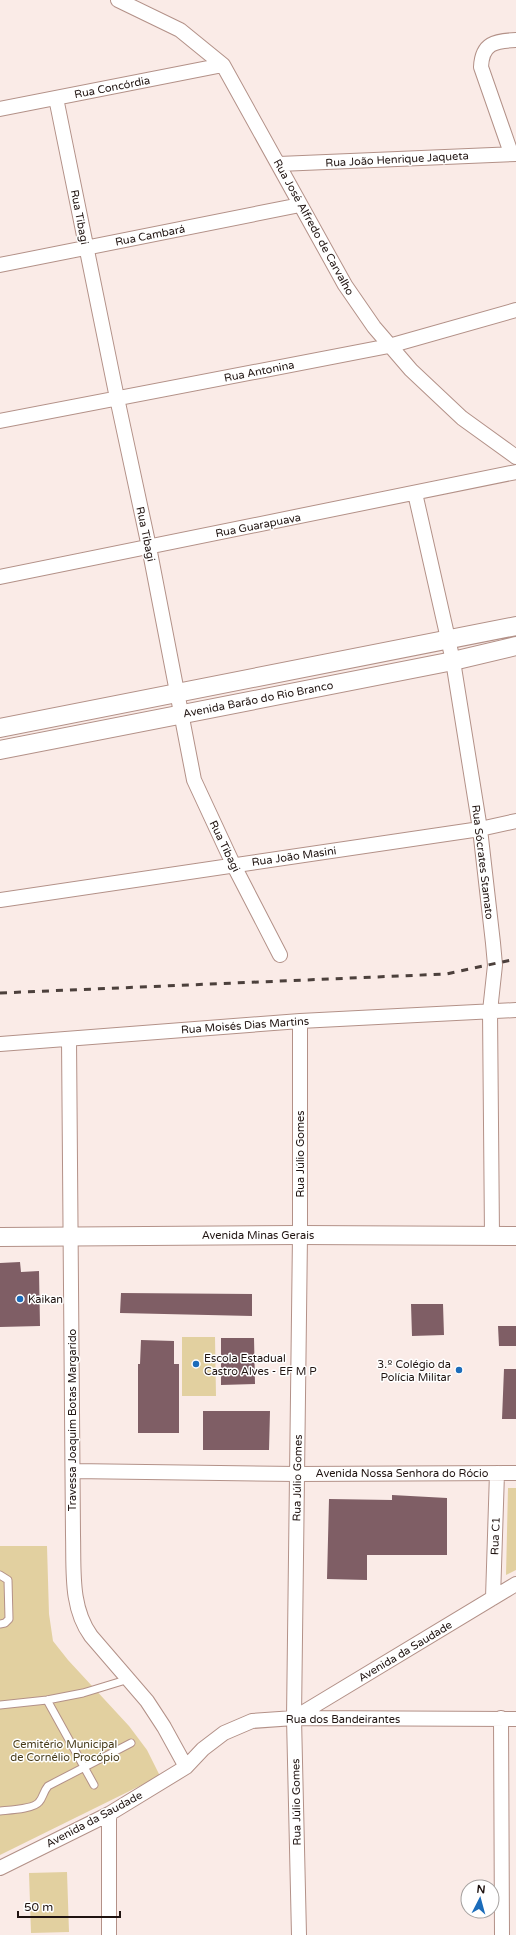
<svg xmlns="http://www.w3.org/2000/svg" width="516" height="1935" font-family="'Varela Round',sans-serif">
<style>
.green{fill:#e2d0a0}
.building{fill:#7f5e65}
.lines{fill:none;stroke-linecap:round;stroke-linejoin:round}
.service-casing{stroke:#b39188;stroke-width:9}
.minor-casing{stroke:#b39188;stroke-width:16}
.tertiary-casing{stroke:#b39188;stroke-width:20}
.service{stroke:#fff;stroke-width:7}
.minor{stroke:#fff;stroke-width:14}
.tertiary{stroke:#fff;stroke-width:18}
.rail{stroke:#4c403c;stroke-width:3;stroke-dasharray:7 7;stroke-linecap:butt}
.poi-dot{fill:#1b6cba;stroke:#fff;stroke-width:1.5}
.labels{text-anchor:middle;stroke-width:3;stroke-linejoin:round;paint-order:stroke}
.street-label{font-size:11px;fill:#1f1310;stroke:#fff}
.poi-label{font-size:11px;fill:#1f1310;stroke:#fff;text-anchor:start}
.park-label{font-size:11px;fill:#473b19;stroke:#fff}
</style>
<rect width="100%" height="100%" fill="#faebe7"/>
<path class="green" d="M182 1337H215L216 1396H182Z
M508 1488H516V1570L506 1575Z
M0 1546H47L49 1614 53 1641 68 1660 129 1726 147 1750 160 1776 0 1855Z
M67 1872 69 1932 31 1933 29 1873Z"/>
<path class="building" d="M20 1262 21 1272 39 1271 40 1326 0 1327V1263Z
M121 1293 252 1294V1316L120 1313Z
M411 1304H443L444 1335 412 1336Z
M498 1326H516V1346H499Z
M221 1338H254L255 1384 221 1385Z
M141 1340 174 1341V1364H179V1433H138V1364H140Z
M504 1369H516V1419H502Z
M203 1411H270L269 1450H203Z
M392 1495 447 1498V1555H367V1580L327 1579 329 1499 392 1500Z"/>
<g class="lines">
<defs>
<path id="service" d="M0 1575 8 1580 9 1619 5 1623 0 1624
M47 1700 94 1785
M0 1705 47 1700 83 1693 129 1679
M0 1811C9 1810 34 1809 39 1802 43 1798 43 1792 48 1786L131 1743"/>
<path id="minor" d="M118 0 180 30 223 65 345 285 374 327 411 370 462 418 516 457
M56 98 117 398 149 547 194 780 233 864 280 955
M0 109 223 65
M511 153 481 67C482 43 495 41 516 40
M279 164 516 154
M0 265 300 205
M0 421 389 346 516 310
M415 493 453 661 480 829 493 943 495 965 490 1011 492 1236
M0 577 516 472
M0 900 480 829 516 821
M69 1039 73 1535C74 1570 70 1607 91 1636L147 1701 164 1727 186 1767
M0 1044 300 1021 516 1010
M73 1471 297 1474 516 1473
M493 1598 497 1473
M294 1718 516 1584
M501 1718 502 1935
M109 1814V1935
M0 1868 109 1814 186 1767 203 1749 224 1733 252 1721 294 1718 516 1719
M299 1935 294 1718 300 1235V1021"/>
<path id="tertiary" d="M0 728 516 626
M0 750 453 661 516 646
M0 1237 300 1235 516 1236"/>
</defs>
<use href="#service" class="service-casing"/>
<use href="#minor" class="minor-casing"/>
<use href="#tertiary" class="tertiary-casing"/>
<use href="#service" class="service"/>
<use href="#minor" class="minor"/>
<use href="#tertiary" class="tertiary"/>
<path class="rail" d="M0 993 446 974 516 959"/>
</g>
<g class="poi-dot">
<circle cx="20" cy="1299" r="4"/>
<circle cx="196" cy="1364" r="4"/>
<circle cx="459" cy="1370" r="4"/>
</g>
<g class="labels">
<g class="street-label">
<text transform="translate(112 87) rotate(-11)" y="4">Rua Concórdia</text>
<text transform="translate(397 159) rotate(-3)" y="4">Rua João Henrique Jaqueta</text>
<text transform="translate(80 217) rotate(79)" y="4">Rua Tibagi</text>
<text transform="translate(314 227) rotate(61)" y="4">Rua José Alfredo de Carvalho</text>
<text transform="translate(150 235) rotate(-11)" y="4">Rua Cambará</text>
<text transform="translate(259 371) rotate(-11)" y="4">Rua Antonina</text>
<text transform="translate(258 525) rotate(-11)" y="4">Rua Guarapuava</text>
<text transform="translate(146 534) rotate(78)" y="4">Rua Tibagi</text>
<text transform="translate(258 699) rotate(-11)" y="4">Avenida Barão do Rio Branco</text>
<text transform="translate(225 846) rotate(64)" y="4">Rua Tibagi</text>
<text transform="translate(294 856) rotate(-8)" y="4">Rua João Masini</text>
<text transform="translate(483 862) rotate(83)" y="4">Rua Sócrates Stamato</text>
<text transform="translate(245 1025) rotate(-4)" y="4">Rua Moisés Dias Martins</text>
<text transform="translate(300 1154) rotate(-90)" y="4">Rua Júlio Gomes</text>
<text x="258" y="1239">Avenida Minas Gerais</text>
<text transform="translate(72 1420) rotate(-90)" y="4">Travessa Joaquim Botas Margarido</text>
<text x="402" y="1477">Avenida Nossa Senhora do Rócio</text>
<text transform="translate(297 1478) rotate(-89)" y="4">Rua Júlio Gomes</text>
<text transform="translate(495 1536) rotate(-88)" y="4">Rua C1</text>
<text transform="translate(405 1651) rotate(-31)" y="4">Avenida da Saudade</text>
<text x="343" y="1723">Rua dos Bandeirantes</text>
<text transform="translate(296 1802) rotate(-91)" y="4">Rua Júlio Gomes</text>
<text transform="translate(94 1819) rotate(-28)" y="4">Avenida da Saudade</text>
</g>
<g class="poi-label">
<text x="28" y="1303">Kaikan</text>
<text x="204" y="1362">Escola Estadual<tspan x="204" dy="13">Castro Alves - EF M P</tspan></text>
<text x="451" y="1368" text-anchor="end">3.º Colégio da<tspan x="451" dy="13">Polícia Militar</tspan></text>
</g>
<g class="park-label">
<text x="65" y="1748">Cemitério Municipal<tspan x="65" dy="13">de Cornélio Procópio</tspan></text>
</g>
</g>
<g transform="translate(480 1899) rotate(6)"><circle r="19" fill="#ffffff" stroke="#a5a19f"/>
<path d="M0-3L7 15L0 10L-7 15Z" fill="#1b6cba"/>
<text y="-6" font-size="11" font-weight="bold" text-anchor="middle" fill="#1f1310">N</text>
</g>
<path d="M18 1911v6h102v-6" fill="none" stroke="#1f1310" stroke-width="2"/>
<text x="24" y="1911" font-size="12" fill="#1f1310" stroke="#ffffff" stroke-width="3" paint-order="stroke">50 m</text>
</svg>
